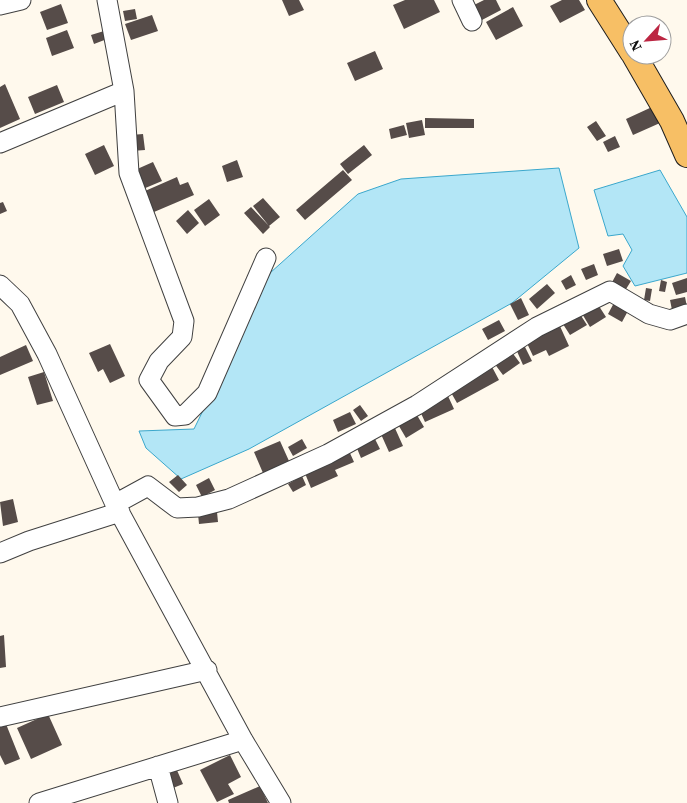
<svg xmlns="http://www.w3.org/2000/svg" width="687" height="803" font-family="'Source Serif 4',serif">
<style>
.water{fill:#b3e6f6;stroke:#3aa7cc}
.building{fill:#564c49}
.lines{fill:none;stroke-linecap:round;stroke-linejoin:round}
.minor-casing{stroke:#404040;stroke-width:21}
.major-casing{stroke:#1e1e1e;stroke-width:26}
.minor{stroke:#fff;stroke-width:19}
.major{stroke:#f7bf65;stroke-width:24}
</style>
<rect width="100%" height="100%" fill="#fff9ed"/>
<path class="water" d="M559 168 579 248 512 303 249 449 181 479 146 448 139 431 194 429 270 273 358 194 401 179Z
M660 170 687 217V273L635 286 623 266 632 250 623 234 608 236 594 190Z"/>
<path class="building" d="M282 0H299L304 10 289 16Z
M405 0H434L440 12 404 29 393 5Z
M484 0H496L501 10 482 20 474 5Z
M562 0H579L585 10 560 23 550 6Z
M61 4 68 23 47 30 40 12Z
M513 7 523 26 496 40 486 22Z
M135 9 137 19 125 21 123 11Z
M152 15 158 31 131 40 125 24Z
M67 30 74 48 52 56 46 38Z
M104 31 107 39 94 44 91 35Z
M375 51 383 69 355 81 347 63Z
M5 84 20 119 0 128V87Z
M57 85 64 102 35 114 28 97Z
M652 107 660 123 633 135 626 119Z
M425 118 474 119V128H425Z
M422 120 425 135 409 138 406 123Z
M596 121 606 136 597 141 587 127Z
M404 125 407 135 391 139 389 129Z
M143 134 145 150 132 151 131 135Z
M615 136 620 147 608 152 603 142Z
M104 145 114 166 95 175 85 154Z
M364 145 372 155 348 174 340 164Z
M237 160 243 177 227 182 222 166Z
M153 162 162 181 143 189 135 170Z
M343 170 352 180 305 220 296 210Z
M177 177 180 185 188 182 194 195 154 212 145 191Z
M263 198 280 217 269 226 253 206Z
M209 199 220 215 205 226 194 210Z
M3 202 7 211 0 214V203Z
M251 207 270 227 263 234 244 213Z
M188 210 199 223 187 234 176 221Z
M619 249 623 261 607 266 603 254Z
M594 264 598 275 586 280 581 269Z
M617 273 631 281 623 294 610 286Z
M571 275 576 285 566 290 561 281Z
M687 278V292L676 295 672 283Z
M661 280 667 282 665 292 659 291Z
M547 284 555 293 537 309 529 299Z
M646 288 652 289 650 301 644 300Z
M685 297 687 307 672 310 670 300Z
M521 298 529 315 518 320 510 304Z
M615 301 629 309 622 322 608 314Z
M597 303 606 317 590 327 581 312Z
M578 311 587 325 570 335 561 321Z
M499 320 505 331 488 340 482 329Z
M559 324 569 346 549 356 546 350 533 356 525 339Z
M110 344 125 376 110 383 103 369 98 372 89 353Z
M26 345 33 361 0 375V357Z
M524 345 532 361 523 365 516 349Z
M511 351 520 363 503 375 494 363Z
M491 365 499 380 457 403 449 389Z
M44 372 53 401 37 405 28 377Z
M448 396 454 409 425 422 419 409Z
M360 405 368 416 361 421 353 410Z
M414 410 424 427 406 438 396 421Z
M350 412 356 424 338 432 333 420Z
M394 426 403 446 389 452 380 432Z
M374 437 380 449 361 458 356 446Z
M302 439 307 448 293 456 288 447Z
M280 441 289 461 263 473 254 452Z
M349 451 354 462 335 470 338 476 311 488 304 471Z
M178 475 187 485 179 492 169 482Z
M302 476 306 485 293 492 288 484Z
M209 478 215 490 202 497 196 485Z
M13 499 18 522 3 526 0 502Z
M217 512 218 522 199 524 198 514Z
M4 635 6 667 0 668V636Z
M48 714 62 745 31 759 17 728Z
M6 724 20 759 5 765 0 755V726Z
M230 755 241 777 228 784 234 794 217 802 200 770Z
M176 768 183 784 173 788 166 773Z
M260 786 268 803H229L228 800Z"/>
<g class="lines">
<defs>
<path id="minor" d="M462 0 472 21
M0 5 21 0
M124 91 129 173 184 321 182 337 159 361 149 380 175 416 185 415 207 393 266 258
M0 143 124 91 107 0
M0 285 20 304 47 354 115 504 243 740 281 803
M115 504 148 486 177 508 198 507 229 499 328 454 417 405 537 327 610 291 649 314 670 320 687 314
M0 553 29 541 120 512
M0 717 207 670
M158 766 168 803
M39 803 243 740"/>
<path id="major" d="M599 0 632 52
M634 55 672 121 687 155"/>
</defs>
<use href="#minor" class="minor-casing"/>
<use href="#major" class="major-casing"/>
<use href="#minor" class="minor"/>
<use href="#major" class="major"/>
</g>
<g transform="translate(647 40) rotate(244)"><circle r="24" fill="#ffffff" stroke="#9e9e9e"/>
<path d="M0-4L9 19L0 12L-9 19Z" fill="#bc2643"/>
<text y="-8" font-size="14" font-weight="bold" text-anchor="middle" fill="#0d0d0d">N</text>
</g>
</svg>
